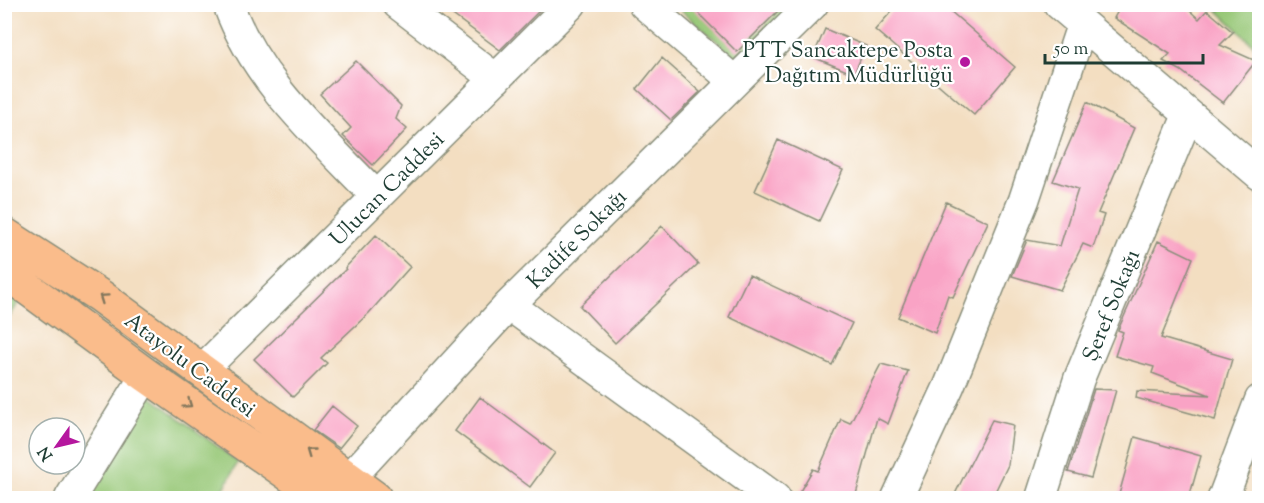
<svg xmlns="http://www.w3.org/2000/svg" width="1264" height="503" font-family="'Sorts Mill Goudy',serif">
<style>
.green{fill:#96c776;stroke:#5a8255;stroke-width:1.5}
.building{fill:#f9a3c5}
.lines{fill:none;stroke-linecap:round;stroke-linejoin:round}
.minor-casing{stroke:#898e7a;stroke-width:33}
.major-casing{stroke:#898e7a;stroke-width:36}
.minor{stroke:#fff;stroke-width:30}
.major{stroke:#fabc8b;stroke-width:33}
.oneway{stroke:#82765b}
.poi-dot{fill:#b5179e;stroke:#fff;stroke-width:2}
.labels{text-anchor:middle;stroke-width:4.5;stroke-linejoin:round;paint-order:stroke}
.poi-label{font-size:22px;fill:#1f3d34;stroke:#fff;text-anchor:end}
.street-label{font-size:22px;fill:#1f3d34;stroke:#fff}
</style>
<rect width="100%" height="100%" fill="#fff"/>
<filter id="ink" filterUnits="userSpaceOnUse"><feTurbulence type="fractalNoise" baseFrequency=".0167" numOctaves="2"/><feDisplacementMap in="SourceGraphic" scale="12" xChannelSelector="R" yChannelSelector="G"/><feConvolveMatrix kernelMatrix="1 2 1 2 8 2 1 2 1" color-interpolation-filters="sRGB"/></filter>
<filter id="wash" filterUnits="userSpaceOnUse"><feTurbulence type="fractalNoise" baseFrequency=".008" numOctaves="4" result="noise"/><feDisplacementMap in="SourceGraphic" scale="24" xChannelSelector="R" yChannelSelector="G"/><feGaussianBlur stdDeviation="1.35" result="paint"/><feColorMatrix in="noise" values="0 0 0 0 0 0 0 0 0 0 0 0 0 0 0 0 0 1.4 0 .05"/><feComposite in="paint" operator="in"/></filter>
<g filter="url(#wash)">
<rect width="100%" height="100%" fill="#f3dec1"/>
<path class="green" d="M675 5H802L743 64Z
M1212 5H1259V50Z
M5 292 19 302 5 324Z
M146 393 238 462 219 498H84Z"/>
<g id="blocks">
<path class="building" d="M438 4H546L500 50Z
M689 4H785L737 52Z
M898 4H942L1015 67 974 115 875 30Z
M1122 4H1182L1199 19 1207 10 1233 32 1220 45 1256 61 1223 103 1180 70 1163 61 1170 54 1114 18Z
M825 29 866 46 854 74 813 57Z
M662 58 700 92 671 120 637 89Z
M356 61 401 106 396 119 407 129 373 165 343 136 351 128 320 94Z
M1087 102 1134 128 1098 213 1104 215 1093 248 1083 244 1060 290 1012 276 1027 240 1060 246 1078 189 1053 181Z
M778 140 843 170 819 221 755 191Z
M946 202 988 222 953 297 948 295 935 333 898 317Z
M662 226 698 264 615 343 580 306Z
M376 235 410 267 369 313 321 358 327 363 293 397 254 359 346 269 345 268Z
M1158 241 1193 258 1161 338 1232 359 1215 420 1136 398 1137 391 1210 395 1152 373 1154 367 1115 356 1123 332 1118 330Z
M749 275 852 323 832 365 729 317Z
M881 364 908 371 888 424 877 418 855 498H796L813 469 818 471 841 419 850 423Z
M1094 389 1116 390 1091 478 1068 472Z
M480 397 555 453 530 487 455 431Z
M332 406 357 426 339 448 313 430Z
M992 420 1013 425 1008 465 992 498H953Z
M1135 437 1201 456 1189 498H1118Z"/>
</g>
</g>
<g filter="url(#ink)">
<use href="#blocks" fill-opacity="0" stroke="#898e7a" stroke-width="1.5"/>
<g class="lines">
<defs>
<path id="minor" d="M228 4C256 82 321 138 377 197
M398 4 496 79
M644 4 734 81
M1059 4 1260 175
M509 305 775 498
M201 371 571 4
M70 498 146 375
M339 498 348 480 509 305 813 4
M897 498 949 386 1024 200 1082 25
M1041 498 1079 379 1188 115
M1223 498 1260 400"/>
<path id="major" d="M4 234 100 296 375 498
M4 271 146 375 323 498"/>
</defs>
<use href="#minor" class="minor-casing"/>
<use href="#major" class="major-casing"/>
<use href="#minor" class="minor"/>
<use href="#major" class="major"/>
</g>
<defs><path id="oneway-chevron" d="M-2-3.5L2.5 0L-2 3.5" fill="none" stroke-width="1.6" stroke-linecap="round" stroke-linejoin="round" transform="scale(1.5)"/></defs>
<g class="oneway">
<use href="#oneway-chevron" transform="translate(103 298) rotate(-145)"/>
<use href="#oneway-chevron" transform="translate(188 404) rotate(35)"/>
<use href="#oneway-chevron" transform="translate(310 452) rotate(-144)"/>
</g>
</g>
<circle class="poi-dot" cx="965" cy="62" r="6"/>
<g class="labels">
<g class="poi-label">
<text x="953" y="57">PTT Sancaktepe Posta<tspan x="953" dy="25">Dağıtım Müdürlüğü</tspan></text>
</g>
<g class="street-label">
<text transform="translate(386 188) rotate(-45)" y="8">Ulucan Caddesi</text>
<text transform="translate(576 238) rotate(-45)" y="8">Kadife Sokağı</text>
<text transform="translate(1110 305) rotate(-68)" y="8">Şeref Sokağı</text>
<text transform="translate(191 364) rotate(37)" y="8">Atayolu Caddesi</text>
</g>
</g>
<rect width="1264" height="503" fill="none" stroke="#fff" stroke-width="24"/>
<g transform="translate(57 446) rotate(236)"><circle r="28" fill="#ffffff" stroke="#a5b1ae" stroke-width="1.5"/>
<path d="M0-4.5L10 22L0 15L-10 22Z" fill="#b5179e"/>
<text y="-9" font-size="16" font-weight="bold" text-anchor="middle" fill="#1f3d34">N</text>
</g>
<path d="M1045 54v9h158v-9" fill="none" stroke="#1f3d34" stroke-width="3"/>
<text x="1054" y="54" font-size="18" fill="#1f3d34" stroke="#ffffff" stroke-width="4.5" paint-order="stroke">50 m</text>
</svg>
